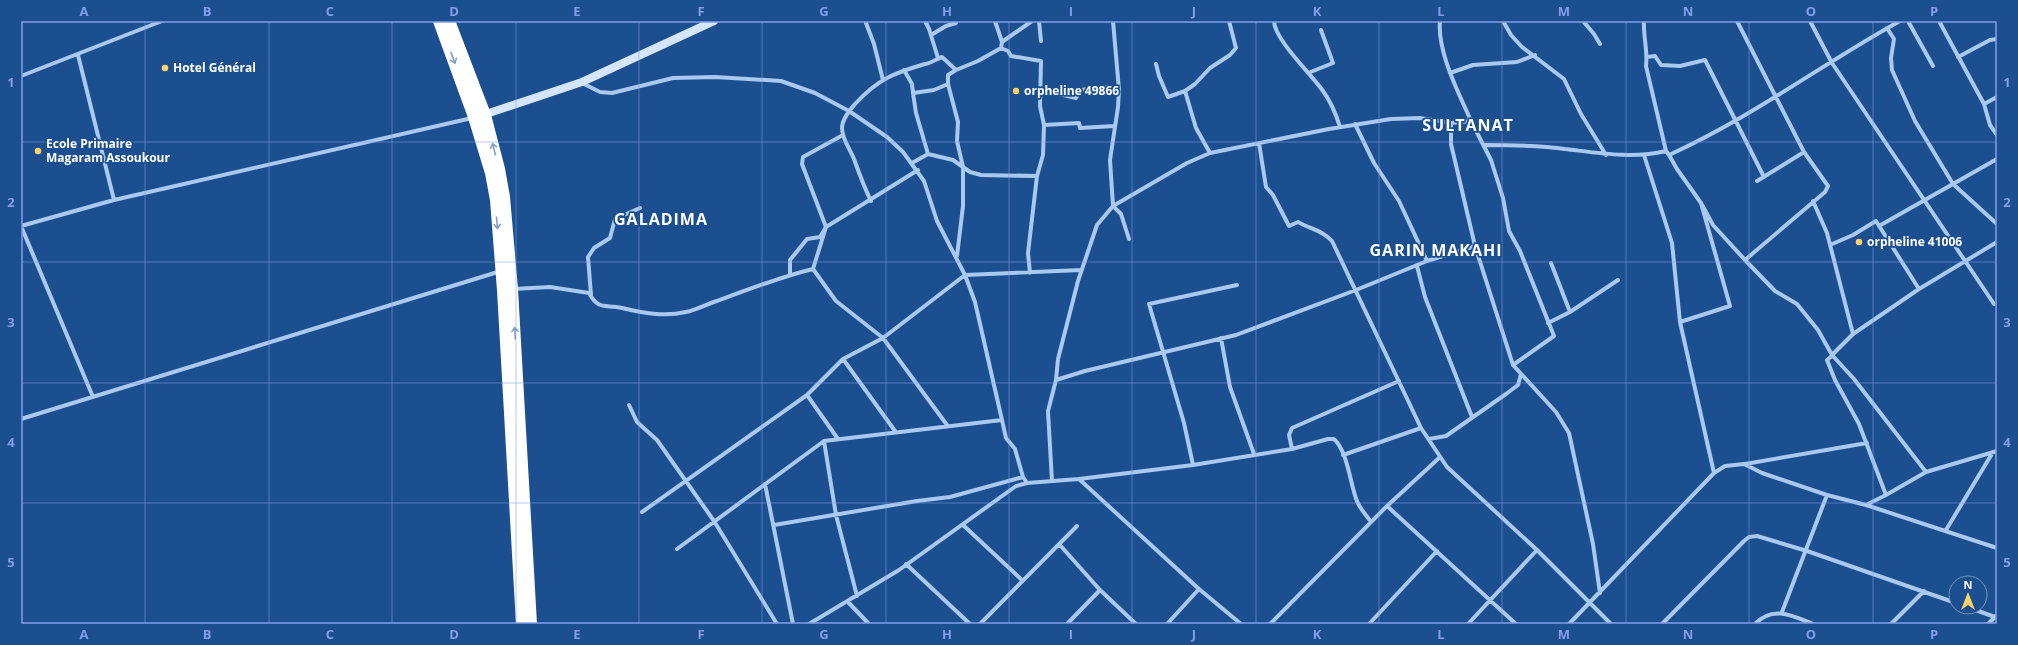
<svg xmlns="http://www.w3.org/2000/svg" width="2018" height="645" font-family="'Open Sans',sans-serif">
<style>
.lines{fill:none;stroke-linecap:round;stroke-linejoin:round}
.street{stroke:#a9c9ee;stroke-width:4}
.secondary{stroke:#d6e6fa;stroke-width:8}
.highway{stroke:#fff;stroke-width:12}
.oneway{stroke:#829ec1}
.grid{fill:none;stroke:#839eea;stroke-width:1;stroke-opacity:0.55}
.poi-dot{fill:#ffd166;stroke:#1b4f8f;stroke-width:1.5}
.labels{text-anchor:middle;stroke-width:3.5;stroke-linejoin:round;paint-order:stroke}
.poi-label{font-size:12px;font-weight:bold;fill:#fff;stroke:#1b4f8f;text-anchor:start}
.district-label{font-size:16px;font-weight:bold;letter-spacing:1px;fill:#fff;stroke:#1b4f8f}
.neatline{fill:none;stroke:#839eea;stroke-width:1.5}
.grid-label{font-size:13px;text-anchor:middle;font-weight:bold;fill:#839eea}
</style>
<rect width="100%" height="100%" fill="#1b4f8f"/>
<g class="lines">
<path class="street" d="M925 21 929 29 938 58
M1039 21 1041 41
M1274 21C1274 39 1312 75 1323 91 1331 102 1336 114 1340 127
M1440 21C1437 52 1459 93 1471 121
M1503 21 1511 35 1522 47 1564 79 1581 114 1606 155
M1583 21 1594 34 1600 44
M1644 21C1643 36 1648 51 1646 66L1666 151
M1737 21 1804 152 1828 186 1825 192 1745 260
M1810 21 1832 63 1994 304
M1908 21 1933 66
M1939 21 1984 104
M866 23 874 44 883 80
M1887 28 1894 39 1891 58 1892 70 1915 121 1953 184 1997 224
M931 35 946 26 956 23V21
M1002 42 1032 21
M1001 48 1008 51 1011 56 1041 61 1040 106 1044 125 1043 155 1037 176 1028 253 1030 273
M78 55 114 200
M1647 57 1655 56 1661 65 1680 66 1705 60 1764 177
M1958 57 1990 40 1997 39
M1156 64 1159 76 1168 97 1185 91 1195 84 1210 68 1230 55 1236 48 1229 21
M904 70 912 84 913 93
M956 70 948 75V84L958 122 957 141 963 167V206L957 256
M1308 73 1333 63 1321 30
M1450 73 1473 65 1517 62 1535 55
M21 76 162 21
M582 83 600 92 612 93 673 78 715 77 781 81 815 93 849 111 887 137 903 152 924 181 937 221 965 275 975 302 1002 420
M1042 90 1076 98 1081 90 1104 87 1119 90
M1185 91 1196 128 1210 153
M1997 97 1984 104 1990 125 1997 135
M1355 124 1374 163 1399 201 1427 261
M1044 125 1079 123 1080 128 1114 126
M843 135 803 157 802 164 826 227 813 269 836 301 883 338 947 425
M1259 143 1266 187 1273 195 1289 226 1298 222C1310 229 1322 230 1332 241L1421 428 1447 467 1537 550 1611 624
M1485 145C1512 145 1538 145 1565 149 1599 153 1632 159 1666 151L1669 155C1751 118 1822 64 1900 21
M928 154 916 113 913 93 934 90 948 84
M1644 155 1672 243 1680 322 1714 473
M1669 155 1677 169 1701 203 1730 306 1680 322
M912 163 928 154 953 160 970 172 981 175 1037 176
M1757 181 1804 152
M871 201C864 187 859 173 854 159 850 149 842 139 842 128 842 119 850 110 855 104 878 79 894 73 925 64 931 63 936 59 942 57L956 70 978 61 1001 48 1002 42 995 21
M1813 201 1827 233 1853 334 1832 355
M1701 203 1713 225 1745 260 1775 291 1797 304 1818 330 1832 355 1854 379 1926 472
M21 226 114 200 472 118
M21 226 93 397
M1879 226 1997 159
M1129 239 1121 214 1113 206 1187 163 1210 153 1329 129 1391 119 1420 118 1451 123 1471 121 1491 160 1503 198 1509 231 1520 251 1554 336 1513 365 1475 246 1451 144V123
M1830 245 1853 235 1876 221 1919 289
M1551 263 1570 312
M1417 266 1425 297 1472 417
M790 274V260L807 239 820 237 826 227 918 170
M513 289 550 287 589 293C599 311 605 304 622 308 643 313 664 317 686 312 696 310 707 304 717 301 749 289 780 277 813 269
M591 295 588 257 594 248 610 238 615 219 640 208
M1548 323 1570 312 1618 280
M1853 334 1919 289 1997 242
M1221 338 1230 387 1254 454
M1833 355 1827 360 1835 380 1859 424 1886 495 1866 505
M843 359 895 431
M1513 365 1556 412 1569 433 1593 544 1600 593
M1056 380 1085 371 1236 335 1356 290 1427 261 1475 246
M807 395 838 439
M629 405 637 422 657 440 714 521 777 624
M21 419 501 271
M1429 439 1446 436 1506 394 1518 385 1521 374
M1292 449 1289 435 1292 428 1399 381
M1343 455 1421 428
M1745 464 1867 443
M1193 465 1184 423 1149 304 1237 285
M1079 479 1193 465 1292 449 1328 439H1334C1348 452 1350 484 1357 501 1360 509 1367 516 1371 522
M1052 481 1048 411 1056 380 1058 359 1078 281 1097 225 1113 206 1110 160 1118 107 1119 90 1113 21
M765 484 793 624
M1886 495 1926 472 1997 451
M1387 506 1516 624
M642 512 807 395 843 359 883 338 965 275 1081 270
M774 525 917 501 950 497 1023 477
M963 525 1022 580
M1946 530 1993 452
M1059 544 1100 590 1136 624
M677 549 824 441
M906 564 970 624
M857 596 836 515 824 441 1002 420 1006 438 1015 449 1023 477 1027 483
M848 602 869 624
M1967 607 1995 617
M1782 612 1827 495
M809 624 899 570 1016 486 1027 483 1079 479 1199 589 1241 624
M980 624 1077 526
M1067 624 1100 590
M1167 624 1199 589
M1270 624 1387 506 1439 458
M1369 624 1437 551
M1468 624 1537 550
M1569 624 1714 473 1725 466 1744 464 1762 473 1827 495 1866 505 1997 548
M1662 624 1744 541 1749 537 1757 536 1807 551 1956 603
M1755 624C1773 605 1793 616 1813 624
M1891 624 1924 591
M1988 624 1997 615"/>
<path class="secondary" d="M480 116 582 82 714 21"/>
<path class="highway" d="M439 21 474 117 491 173 496 200 503 290 522 624
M449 21 485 115 499 169 504 197 512 289 531 624"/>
</g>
<defs><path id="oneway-shaft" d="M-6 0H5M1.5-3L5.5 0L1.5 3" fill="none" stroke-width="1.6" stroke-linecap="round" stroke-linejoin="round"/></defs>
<g class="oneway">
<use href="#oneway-shaft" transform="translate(453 58) rotate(70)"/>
<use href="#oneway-shaft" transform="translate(494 149) rotate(-104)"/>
<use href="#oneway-shaft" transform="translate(497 223) rotate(85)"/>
<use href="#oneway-shaft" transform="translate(515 333) rotate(-93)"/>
</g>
<path class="grid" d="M145 21V624M269 21V624M392 21V624M516 21V624M639 21V624M762 21V624M886 21V624M1009 21V624M1132 21V624M1256 21V624M1379 21V624M1502 21V624M1626 21V624M1749 21V624M1873 21V624M21 142H1997M21 262H1997M21 383H1997M21 503H1997"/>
<g class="poi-dot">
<circle cx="165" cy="68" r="4"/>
<circle cx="1016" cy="91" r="4"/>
<circle cx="38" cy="151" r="4"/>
<circle cx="1859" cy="242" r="4"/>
</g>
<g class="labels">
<g class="poi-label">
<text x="173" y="72">Hotel Général</text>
<text x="1024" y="95">orpheline 49866</text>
<text x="46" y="148">Ecole Primaire<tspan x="46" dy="14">Magaram Assoukour</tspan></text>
<text x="1867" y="246">orpheline 41006</text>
</g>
<g class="district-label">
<text x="1468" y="131">SULTANAT</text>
<text x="661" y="225">GALADIMA</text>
<text x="1436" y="256">GARIN MAKAHI</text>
</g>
</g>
<rect width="2018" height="645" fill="none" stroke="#1b4f8f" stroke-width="44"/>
<g transform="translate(1968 595)"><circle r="19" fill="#1b4f8f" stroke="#7695bc"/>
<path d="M0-3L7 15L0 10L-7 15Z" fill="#ffd166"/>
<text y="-6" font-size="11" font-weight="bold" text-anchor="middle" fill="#ffffff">N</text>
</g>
<rect x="22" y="22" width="1974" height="601" class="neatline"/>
<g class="grid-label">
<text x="84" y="16">A</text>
<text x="207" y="16">B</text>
<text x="330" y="16">C</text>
<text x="454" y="16">D</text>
<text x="577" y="16">E</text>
<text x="701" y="16">F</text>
<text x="824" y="16">G</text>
<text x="947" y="16">H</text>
<text x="1071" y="16">I</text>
<text x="1194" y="16">J</text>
<text x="1317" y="16">K</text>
<text x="1441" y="16">L</text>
<text x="1564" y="16">M</text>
<text x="1688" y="16">N</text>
<text x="1811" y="16">O</text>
<text x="1934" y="16">P</text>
<text x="11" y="87">1</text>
<text x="2007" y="87">1</text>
<text x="11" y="207">2</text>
<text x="2007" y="207">2</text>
<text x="11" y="327">3</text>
<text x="2007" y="327">3</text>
<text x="11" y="447">4</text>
<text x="2007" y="447">4</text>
<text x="11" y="567">5</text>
<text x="2007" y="567">5</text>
<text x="84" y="639">A</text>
<text x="207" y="639">B</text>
<text x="330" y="639">C</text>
<text x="454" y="639">D</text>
<text x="577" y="639">E</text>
<text x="701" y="639">F</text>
<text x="824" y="639">G</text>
<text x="947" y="639">H</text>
<text x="1071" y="639">I</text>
<text x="1194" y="639">J</text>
<text x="1317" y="639">K</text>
<text x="1441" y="639">L</text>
<text x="1564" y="639">M</text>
<text x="1688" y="639">N</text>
<text x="1811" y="639">O</text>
<text x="1934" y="639">P</text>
</g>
</svg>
